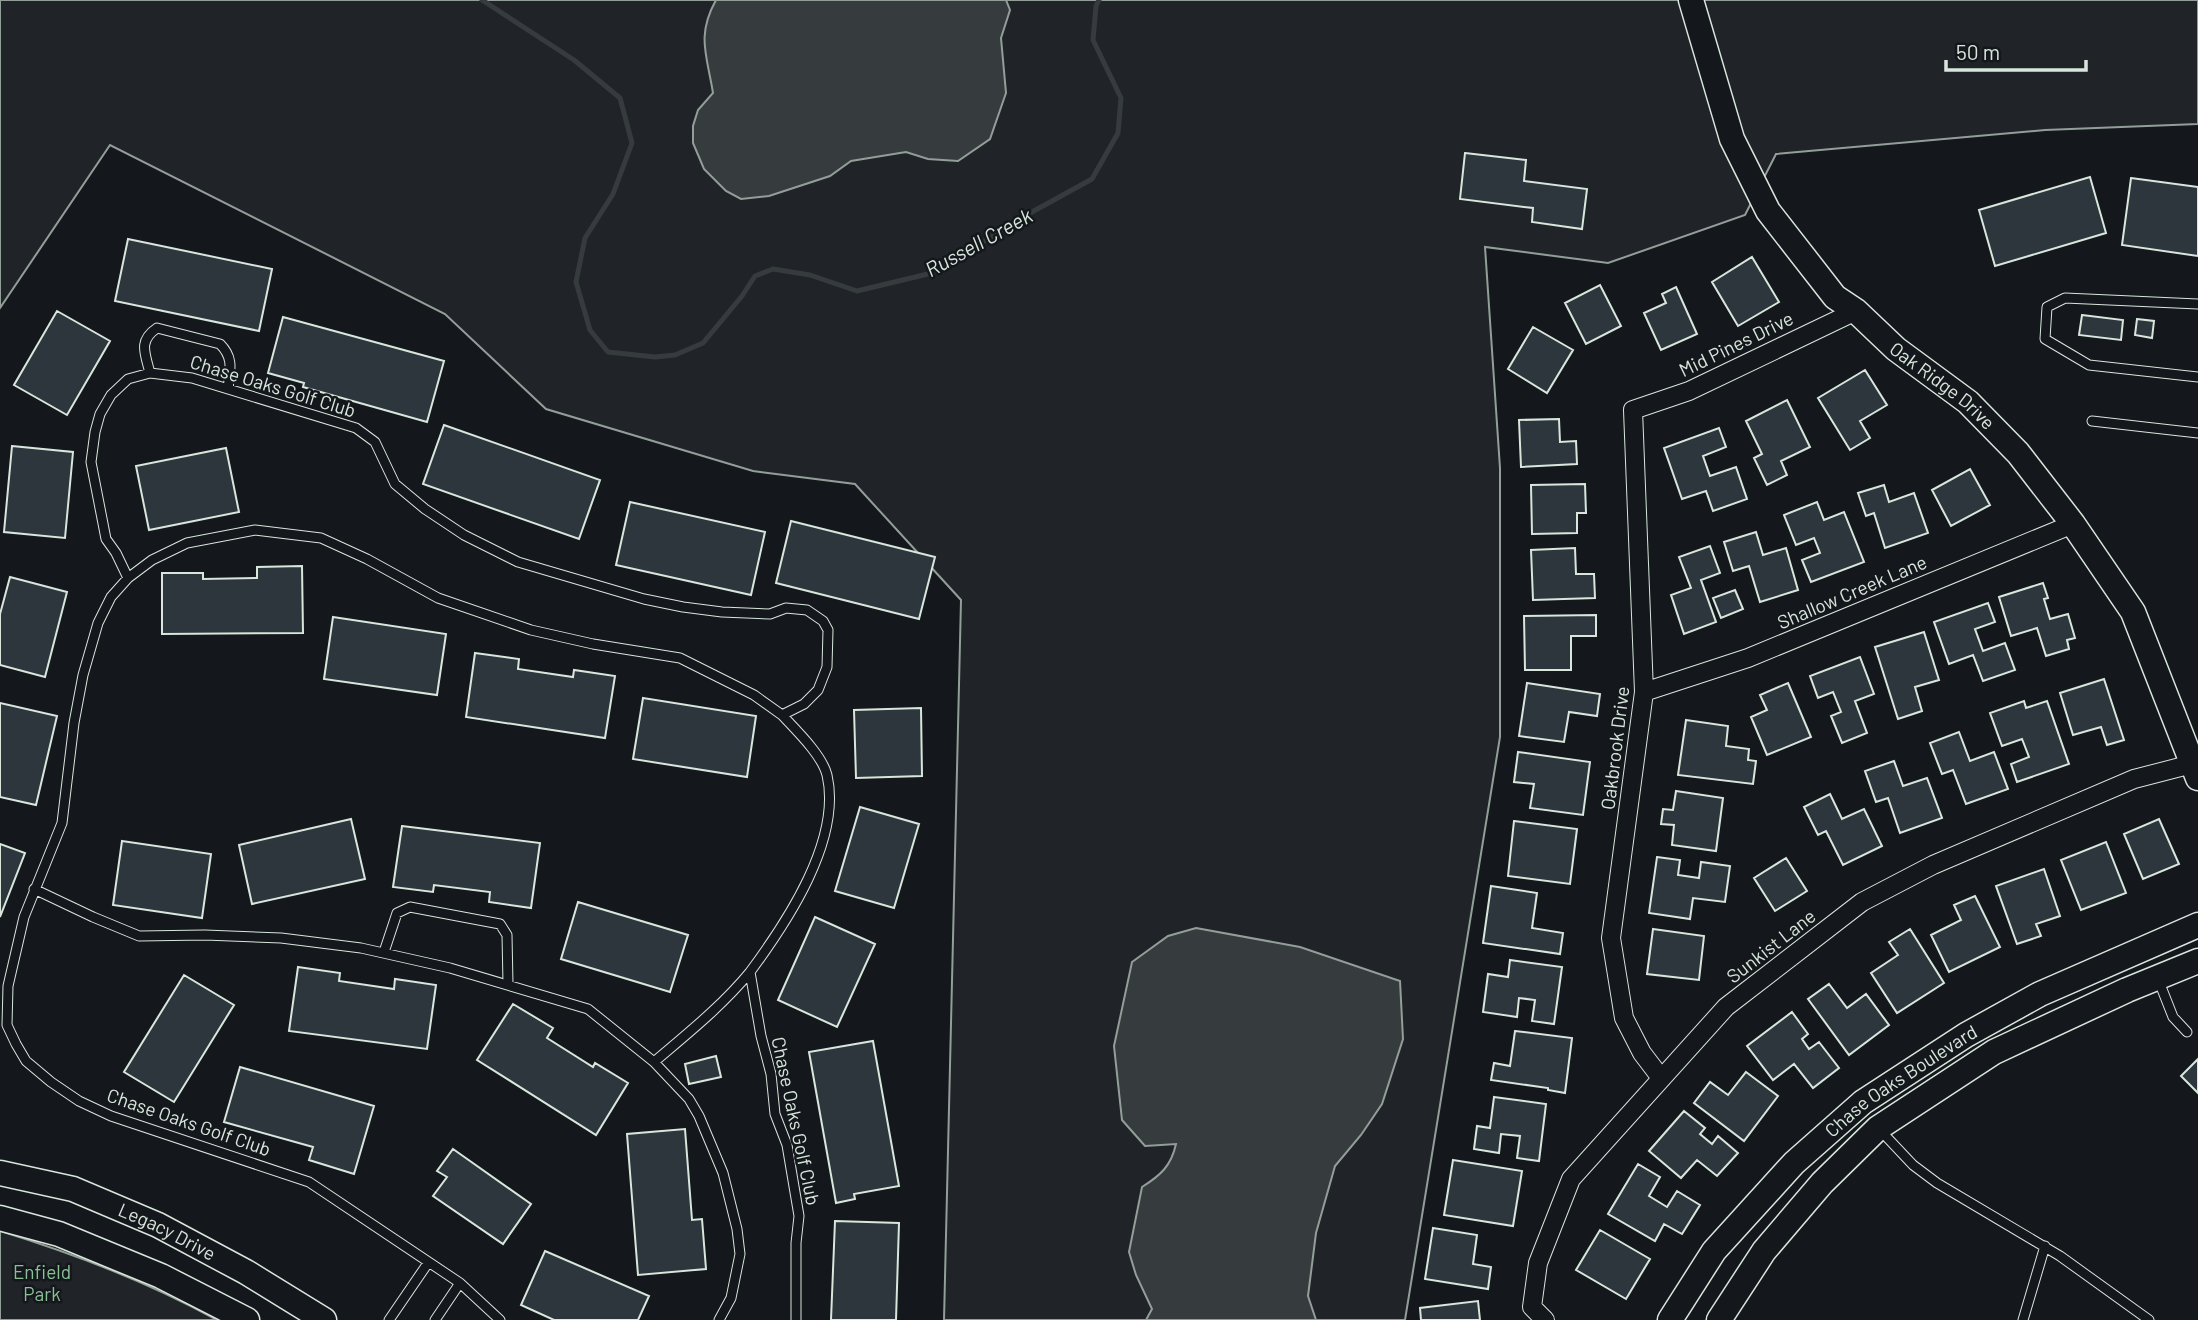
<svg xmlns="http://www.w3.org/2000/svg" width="2198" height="1320" font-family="Barlow,sans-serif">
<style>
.green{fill:#202428;stroke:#939e99;stroke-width:2}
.water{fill:#363b3e;stroke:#939e99;stroke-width:2}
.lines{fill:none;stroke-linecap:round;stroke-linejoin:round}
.stream{stroke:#363b3e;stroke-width:5}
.building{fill:#2c363c;stroke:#d8e6dc;stroke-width:2}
.lane-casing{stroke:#d8e6dc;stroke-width:11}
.street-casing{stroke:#d8e6dc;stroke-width:20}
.secondary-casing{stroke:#d8e6dc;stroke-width:27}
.lane{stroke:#14181c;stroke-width:9}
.street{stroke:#14181c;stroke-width:18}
.secondary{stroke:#14181c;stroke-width:24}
.labels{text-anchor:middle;stroke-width:5;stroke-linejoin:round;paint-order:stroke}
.street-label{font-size:19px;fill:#d8e6dc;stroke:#14181c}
.park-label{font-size:19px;fill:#8ac095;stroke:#14181c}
.water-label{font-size:21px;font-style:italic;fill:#d8e6dc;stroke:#14181c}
</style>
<rect width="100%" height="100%" fill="#14181c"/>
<path class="green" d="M0 0H2198V124L2045 130 1776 154 1745 215 1608 263 1485 247 1500 468V737L1405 1320H944L961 600 855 484 753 471 546 409 445 314 110 145 0 308Z
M0 1231C75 1254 148 1282 217 1320H0Z"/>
<path class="water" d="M716 0H1006L1010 10 1001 38 1006 93 990 139 958 161 928 159 906 152 851 161 830 176 769 196 741 199 726 191 704 169 693 143V126L698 110 713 93C707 55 696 36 716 0Z
M1196 928 1300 947 1400 981 1403 1039 1382 1104 1361 1135 1335 1166 1316 1233 1308 1296 1316 1320H1146L1152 1309 1136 1275 1129 1252 1142 1187C1161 1175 1171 1166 1176 1144L1145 1146 1122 1120 1114 1046 1132 962 1168 936Z"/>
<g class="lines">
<path class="stream" d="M482 0 574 60 620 98 632 143 613 194 585 238 576 282 590 330 608 352 655 357 675 355 703 343 742 296 755 276 773 269 810 275 857 291 932 273 1032 212 1092 179 1118 133 1121 98 1093 40 1096 6 1099 0"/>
</g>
<path class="building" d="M1465 153 1526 160 1524 181 1587 189 1582 229 1532 222 1533 208 1460 199Z
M2090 177 2106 233 1995 266 1979 210Z
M2131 178 2198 187V256L2122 245Z
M128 239 272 269 259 331 115 301Z
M1752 257 1779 302 1738 326 1712 282Z
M1600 285 1621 326 1586 344 1565 303Z
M1676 287 1697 334 1661 350 1644 313 1666 303 1662 294Z
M57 311 110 341 67 415 14 385Z
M2082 315 2123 320 2121 340 2079 335Z
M283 317 444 361 427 422 303 387 304 383 268 373Z
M2137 319 2154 321 2152 338 2135 335Z
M1533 327 1573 350 1547 393 1508 369Z
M1865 370 1887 405 1860 421 1870 438 1850 450 1818 398Z
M1787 400 1810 447 1781 461 1787 475 1767 485 1754 458 1762 454 1746 421Z
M1559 419 1560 442 1576 441 1577 464 1521 467 1519 420Z
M444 425 600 480 579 539 423 484Z
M1719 428 1726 447 1703 456 1710 476 1736 467 1747 499 1713 511 1706 491 1682 499 1664 448Z
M12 446 73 452 65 538 4 532Z
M226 448 239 512 149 530 136 466Z
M1970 469 1990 505 1951 526 1932 490Z
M1585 484 1586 513H1577V533L1532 534 1531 485Z
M1884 485 1889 502 1914 493 1928 533 1885 548 1874 513 1866 516 1858 493Z
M630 502 765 532 751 595 616 565Z
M1817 502 1824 520 1844 512 1864 562 1811 582 1802 560 1820 553 1814 538 1796 545 1784 515Z
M791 521 935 557 919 619 776 583Z
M1756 532 1763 555 1786 548 1798 590 1760 602 1749 566 1733 571 1724 542Z
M1710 546 1720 573 1701 580 1716 622 1684 634 1671 595 1691 588 1679 557Z
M1575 548 1576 574H1594L1595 598 1533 600 1531 550Z
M302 566 303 633 162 634V573H203V579L257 578V567Z
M10 577 67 592 45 677 0 665V614Z
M2043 583 2048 598 2044 599 2050 619 2068 614 2075 638 2067 640 2069 649 2046 656 2037 628 2011 636 1999 597Z
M1735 590 1743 609 1721 618 1713 598Z
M1988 603 1995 622 1975 629 1983 651 2005 643 2015 670 1983 681 1973 655 1949 664 1934 622Z
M1596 615V636H1571V670H1525L1524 616Z
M333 617 446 634 437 695 324 679Z
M1924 632 1939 680 1915 687 1922 711 1898 719 1875 647Z
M475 653 519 659 518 669 573 677 574 670 615 676 605 738 466 717Z
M1860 657 1874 694 1855 701 1867 733 1842 743 1831 716 1841 712 1833 692 1818 698 1810 676Z
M2104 679 2124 740 2107 745 2101 727 2073 735 2060 693Z
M1527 683 1600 694 1597 716 1569 712 1564 742 1519 736Z
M1788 683 1811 737 1767 755 1751 717 1767 710 1760 695Z
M643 698 756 716 747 777 633 759Z
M2024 701 2026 708 2047 701 2069 764 2017 782 2011 764 2029 757 2022 739 2002 746 1990 713Z
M0 703 57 716 36 805 0 797Z
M921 708 922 776 856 778 854 710Z
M1686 720 1728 726 1726 746 1749 749 1748 760 1756 761 1753 784 1678 775Z
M1959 732 1970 761 1994 752 2008 789 1966 804 1953 770 1942 774 1930 743Z
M1518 752 1590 762 1583 815 1530 808 1534 784 1514 782Z
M1894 761 1903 786 1927 778 1942 818 1900 833 1888 798 1876 802 1865 771Z
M1676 791 1723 798 1716 851 1672 845 1674 825 1661 824 1663 809 1673 810Z
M1830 794 1842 819 1864 809 1882 846 1843 865 1826 831 1818 835 1804 807Z
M860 807 919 824 894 908 835 891Z
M351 819 365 879 252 904 239 845Z
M2159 819 2179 864 2143 879 2124 834Z
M1514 821 1577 829 1570 884 1508 876Z
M402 826 540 843 531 908 489 902 490 892 434 885 433 892 393 887Z
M122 841 211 854 202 918 113 905Z
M2106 842 2126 893 2081 910 2061 860Z
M0 844 25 853 0 917Z
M1657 857 1680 860 1678 875 1699 878 1701 862 1730 866 1725 902 1693 898 1690 919 1649 913Z
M1786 858 1807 891 1775 911 1754 878Z
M2044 869 2060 916 2036 924 2041 936 2017 944 1996 886Z
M1491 886 1537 893 1532 928 1563 933 1560 954 1483 943Z
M1975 896 2000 947 1949 972 1931 935 1961 920 1954 905Z
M578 902 688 935 670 992 561 959Z
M815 917 875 944 837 1027 778 1000Z
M1653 929 1704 936 1699 980 1647 974Z
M1910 929 1944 983 1897 1013 1871 973 1898 955 1889 942Z
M1510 960 1562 967 1554 1024 1532 1021 1535 1000 1519 998 1517 1017 1483 1012 1488 974 1508 977Z
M298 967 340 973 339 981 394 989 395 979 436 985 427 1049 289 1031Z
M184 975 234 1005 174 1102 124 1072Z
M1829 984 1847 1008 1866 994 1889 1025 1849 1055 1808 999Z
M513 1004 553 1028 547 1038 593 1067 595 1063 628 1083 596 1135 477 1060Z
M1792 1012 1808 1034 1802 1039 1809 1049 1819 1042 1839 1068 1813 1088 1794 1064 1773 1080 1747 1046Z
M1515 1031 1572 1038 1565 1093 1548 1090V1088L1491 1080 1494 1063 1510 1066Z
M873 1041 899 1186 854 1194 855 1199 836 1203 809 1052Z
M716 1056 721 1077 689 1084 685 1064Z
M2198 1059V1093L2181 1076Z
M240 1067 374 1106 354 1174 309 1160 313 1147 224 1122Z
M1746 1072 1778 1096 1744 1141 1694 1103 1710 1082 1728 1095Z
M1494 1097 1546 1104 1539 1161 1517 1158 1520 1136 1501 1134 1499 1153 1474 1149 1477 1126 1490 1128Z
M1684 1111 1705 1128 1700 1134 1712 1144 1718 1136 1738 1153 1717 1176 1697 1160 1681 1178 1649 1151Z
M685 1129 692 1220 702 1219 706 1269 638 1275 627 1134Z
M453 1149 531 1204 503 1244 433 1196 447 1177 437 1171Z
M1453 1160 1522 1171 1513 1226 1444 1215Z
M1638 1164 1660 1177 1649 1196 1667 1207 1677 1191 1700 1205 1682 1234 1664 1224 1655 1241 1608 1214Z
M835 1221 899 1223 896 1320H831Z
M1433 1228 1477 1235 1473 1264 1491 1267 1488 1289 1425 1279Z
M1600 1230 1650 1259 1626 1299 1576 1270Z
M545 1251 649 1296 638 1320H554L521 1305Z
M1478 1301 1480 1320H1421L1420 1308Z"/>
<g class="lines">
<defs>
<path id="lane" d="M2198 304 2065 298 2047 307 2045 339 2089 365 2198 377
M150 373C145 353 138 341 157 328L220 344C234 358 230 370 228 389
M2092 421 2198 433
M128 578 116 553 106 539 91 462 95 432 100 414 111 395 128 379 150 373 192 378 356 428 375 442 395 484 425 509 464 535 518 562 644 599 683 607 722 612 770 614 786 608 807 610 823 621 828 630 827 667 818 690 804 704 782 715 754 695 680 658 593 644 531 630 438 598 367 559 321 538 255 530 187 543 152 560 128 578 111 597 98 623 83 675 74 723 62 823 24 917 8 986 7 1025 16 1044 26 1061 51 1082 79 1101 111 1116 309 1182 460 1283 500 1320
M782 715C796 730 822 755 827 775 842 840 787 922 750 972L761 1036 771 1074 775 1114 787 1145 799 1216 796 1243V1320
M34 889 93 917 139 936 205 935 281 938 361 948 450 968 588 1009 654 1062 689 1099 699 1116 723 1173 737 1229 740 1254 731 1298 719 1320
M384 952 397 913 410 907 500 924 507 935 508 984
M2158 979 2173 1017 2187 1032
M654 1062C688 1033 722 1006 750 972
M1880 1130 1913 1165 1937 1183 2060 1256 2149 1320
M389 1320 428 1263
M435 1320 460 1283
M2023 1320 2045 1246"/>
<path id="street" d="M1644 692 1748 658 2073 524
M1661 1078 1642 1053 1624 1018 1611 938 1644 692 1633 410 1689 391 1856 311
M1545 1320 1532 1307 1538 1263 1571 1179 1726 1007 1862 902 1933 865 2134 779 2192 764"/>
<g id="secondary">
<path id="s1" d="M1691 0 1732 139 1768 211 1835 297 1856 311 1896 349 1968 402 2018 453 2073 524 2133 612 2198 778"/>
<path id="s2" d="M0 1173 73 1189 158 1225 246 1272 324 1320"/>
<path d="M0 1218 59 1234 161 1276 247 1320"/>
<path id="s3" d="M1670 1320 1714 1251 1794 1163 1863 1102 1966 1035 2040 994 2198 925"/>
<path d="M1719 1320 1764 1251 1822 1183 1878 1128 1994 1052 2127 990 2198 961"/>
</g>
</defs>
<use href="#lane" class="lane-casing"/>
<use href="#street" class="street-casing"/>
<use href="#secondary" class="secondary-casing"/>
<use href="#lane" class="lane"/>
<use href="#street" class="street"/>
<use href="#secondary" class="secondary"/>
</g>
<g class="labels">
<g class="street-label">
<text transform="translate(1736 344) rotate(-26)" y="7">Mid Pines Drive</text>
<text transform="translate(273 386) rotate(17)" y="7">Chase Oaks Golf Club</text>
<text dy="7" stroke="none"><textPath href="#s1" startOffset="474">Oak Ridge Drive</textPath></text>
<text transform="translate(1852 592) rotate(-23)" y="7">Shallow Creek Lane</text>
<text transform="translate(1615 748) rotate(-83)" y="7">Oakbrook Drive</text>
<text transform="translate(1771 946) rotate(-38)" y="7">Sunkist Lane</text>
<text dy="7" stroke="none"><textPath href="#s3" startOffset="336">Chase Oaks Boulevard</textPath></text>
<text transform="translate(796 1121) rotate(78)" y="7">Chase Oaks Golf Club</text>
<text transform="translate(189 1122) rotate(19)" y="7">Chase Oaks Golf Club</text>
<text dy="7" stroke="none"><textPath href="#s2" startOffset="178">Legacy Drive</textPath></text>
</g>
<g class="park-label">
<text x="42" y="1279">Enfield<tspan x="42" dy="22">Park</tspan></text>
</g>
<g class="water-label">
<text transform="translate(979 243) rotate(-29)" y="7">Russell Creek</text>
</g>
</g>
<path d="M1946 60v10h140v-10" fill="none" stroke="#d8e6dc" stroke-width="3.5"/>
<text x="1956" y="60" font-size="21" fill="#d8e6dc" stroke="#14181c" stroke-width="5" paint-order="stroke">50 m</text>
</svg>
